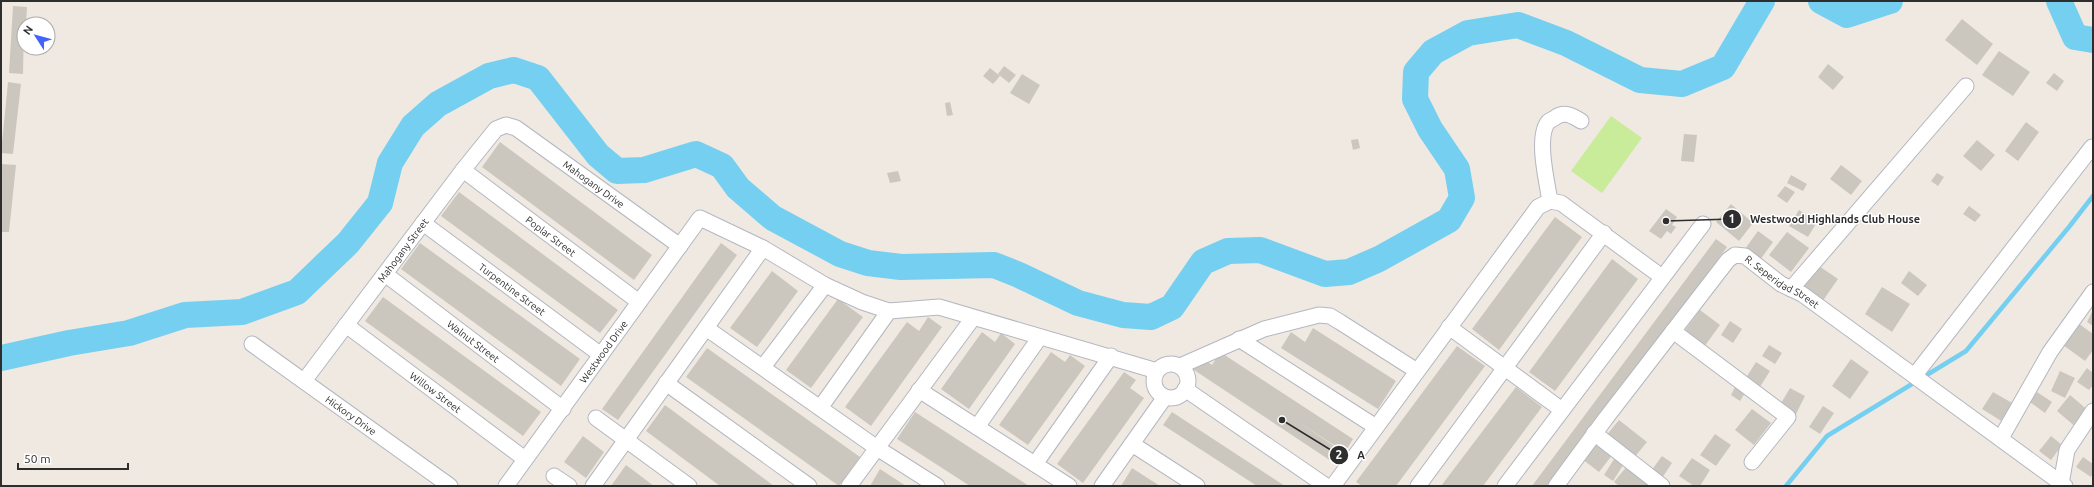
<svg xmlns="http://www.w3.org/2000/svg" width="2094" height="487" font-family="Ubuntu,sans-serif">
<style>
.pitch{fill:#c9ec9a}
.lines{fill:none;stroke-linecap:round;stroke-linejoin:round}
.stream{stroke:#75cff0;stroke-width:4.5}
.river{stroke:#75cff0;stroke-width:26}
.building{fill:#cbc7bf}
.street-casing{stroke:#b4b7c1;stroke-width:17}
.street{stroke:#fff;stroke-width:15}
.labels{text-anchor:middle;stroke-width:3;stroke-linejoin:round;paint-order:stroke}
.street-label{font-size:10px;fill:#2e2e2e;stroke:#fff}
.leader{fill:none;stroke:#2e2e2e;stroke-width:1.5}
.callout-dot{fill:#2e2e2e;stroke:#fff;stroke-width:1.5}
.mark-label{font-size:12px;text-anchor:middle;font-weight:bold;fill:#fff}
.callout-label{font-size:11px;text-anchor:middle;font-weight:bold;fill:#2e2e2e;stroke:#fff;stroke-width:3;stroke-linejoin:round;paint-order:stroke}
</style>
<rect width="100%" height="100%" fill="#efe9e1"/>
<path class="pitch" d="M1611 116 1642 138 1602 193 1571 171Z"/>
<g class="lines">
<path class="stream" d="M1786 486 1827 436 1966 351 2069 227 2093 196"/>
<path class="river" d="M1821 1 1847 15 1890 1
M2059 1 2075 37 2093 40
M1 358 69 343 129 333 185 315 242 312 297 292 348 243 380 203 390 163 413 126 438 104 489 76 514 70 538 78 598 155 617 171 644 170 696 154 722 166 738 188 773 218 840 254 868 263 901 267 994 265 1019 275 1078 303 1123 315 1151 317 1172 307 1203 262 1228 251 1260 250 1325 274 1349 272 1379 259 1449 220 1462 198 1457 169 1430 129 1415 99 1416 72 1433 52 1468 33 1518 25 1566 43 1640 80 1682 84 1723 67 1762 1"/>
</g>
<path class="building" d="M13 6 27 7 26 24H24L23 74 9 73Z
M1962 19 1993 44 1977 65 1945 40Z
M1999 51 2030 72 2013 96 1982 75Z
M1828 64 1844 77 1833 90 1818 77Z
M1004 66 1016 75 1009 83 998 74Z
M990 68 1000 76 993 84 983 76Z
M2054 73 2064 81 2057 91 2046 83Z
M1022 74 1040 85 1029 104 1010 93Z
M8 82 21 84 13 154 1 153Z
M950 102 953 115 947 116 945 103Z
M2026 122 2039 132 2018 161 2005 151Z
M1684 134 1697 135 1694 162 1681 161Z
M1358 139 1360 148 1353 150 1351 140Z
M1977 140 1995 155 1981 171 1963 156Z
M500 142 652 255 634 280 482 167Z
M1 164 16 165 9 232H1Z
M1841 165 1862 181 1851 195 1830 179Z
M898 171 901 181 890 183 887 173Z
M1937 173 1944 177 1938 186 1931 181Z
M1791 175 1807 184 1803 191 1787 183Z
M1785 186 1795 192 1787 203 1777 196Z
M459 192 618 310 600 333 441 216Z
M1731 204 1753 223 1739 241 1716 222Z
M1969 206 1981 215 1975 222 1963 214Z
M1666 209 1677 217 1672 225 1676 227 1671 234 1667 231 1661 239 1649 231Z
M1799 210 1817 222 1808 237 1789 226Z
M1555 217 1582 237 1499 350 1472 329Z
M1758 231 1773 242 1760 260 1745 249Z
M1787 232 1809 248 1791 272 1769 255Z
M1716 239 1727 247 1549 486H1532Z
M420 243 580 359 561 386 401 269Z
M721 243 737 255 618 420 602 409Z
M1612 259 1638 279 1555 391 1529 372Z
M1819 266 1838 279 1822 302 1803 288Z
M772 271 798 291 757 347 730 328Z
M1909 271 1927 285 1918 296 1901 283Z
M1882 287 1910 304 1892 332 1865 314Z
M383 297 541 412 523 436 365 321Z
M838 299 863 317 811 388 786 370Z
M1700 310 1720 325 1704 347 1683 333Z
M2093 310V326L2087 322Z
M928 317 942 327 871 426 845 407 907 322 919 331Z
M1730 321 1742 329 1733 343 1721 335Z
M2078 323 2093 334V350L2085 361 2063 345Z
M1313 328 1396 381 1378 409 1281 348 1291 332 1305 342Z
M982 332 995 342 1001 333 1015 344 969 409 941 389Z
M1769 345 1782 353 1775 364 1762 356Z
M1457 346 1485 366 1396 486H1362L1356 482Z
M707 348 860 457 839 486 686 377Z
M1051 352 1065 362 1070 355 1085 366 1028 445 999 425Z
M1220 352 1353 439 1345 452 1298 422 1348 455 1340 467 1191 368 1207 361 1212 365Z
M1851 359 1869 372 1850 399 1832 386Z
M1756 362 1770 371 1758 390 1744 381Z
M2087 368 2093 373V385L2089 390 2077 382Z
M2060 371 2075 378 2065 398 2051 391Z
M1124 372 1136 380 1130 388 1144 398 1083 483 1057 464Z
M1516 387 1542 407 1483 486H1441Z
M1735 387 1745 393 1740 401 1731 395Z
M1790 388 1805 396 1796 414 1780 405Z
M1993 392 2014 404 2003 422 1982 409Z
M2037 392 2052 402 2045 413 2030 402Z
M2070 395 2090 412 2077 428 2057 411Z
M665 405 774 486H720L646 431Z
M1823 406 1834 413 1820 434 1809 427Z
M1752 409 1771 423 1754 445 1735 430Z
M915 412 1029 486H970L897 439Z
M1172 412 1285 486H1257L1163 425Z
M1619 420 1647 442 1633 459 1605 437Z
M1715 434 1731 445 1716 466 1700 455Z
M583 436 604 452 586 478 564 462Z
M2051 436 2062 445 2051 460 2039 451Z
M1595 441 1613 454 1599 472 1582 459Z
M1616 456 1625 462 1613 481 1604 475Z
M1662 456 1672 463 1662 478 1651 471Z
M2083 457 2093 464V473L2091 477 2076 467Z
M1692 458 1710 470 1700 486H1694L1679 476Z
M626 465 654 486H611Z
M1628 465 1653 486H1619L1614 482Z
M1132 468 1160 486H1121Z
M880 469 906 486H870Z"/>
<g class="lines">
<defs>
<g id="street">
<path id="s1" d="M463 170 639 302"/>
<path d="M1550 201C1547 182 1536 138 1548 122 1550 120 1554 119 1556 117 1565 111 1573 116 1581 121"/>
<path id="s2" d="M423 223 601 355"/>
<path id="s3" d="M385 274 563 409"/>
<path d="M1791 289 1966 86"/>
<path id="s4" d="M346 325 525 459"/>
<path d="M1449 327 1562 410"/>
<path d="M706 328 877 448 937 486"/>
<path d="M1673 331 1788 417 1752 462"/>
<path d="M1239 339 1376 427"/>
<path id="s5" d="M252 344 450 486"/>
<circle cx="1171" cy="381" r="17"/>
<path d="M1180 366 1264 329 1319 315 1330 316 1340 322 1417 371"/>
<path d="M763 367 825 285"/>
<path d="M1915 375 2092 147"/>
<path id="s6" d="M304 381 463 170 496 129 506 125 516 128 680 246"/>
<path d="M666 383 809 486"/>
<path d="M1185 389 1326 486"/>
<path d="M919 390 1069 486"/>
<path d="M820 408 889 311"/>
<path d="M596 418 689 486"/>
<path d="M977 427 1040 337"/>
<path d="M1594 433 1662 486"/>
<path d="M2001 438 2050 352 2093 292"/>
<path d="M1132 444 1197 486"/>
<path d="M1035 464 1111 356"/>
<path d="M554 476 569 486"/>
<path d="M2061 484 2067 450 2093 411"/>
<path id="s7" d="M506 486 700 218 763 248 825 285 862 302 889 311 939 307 1157 371"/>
<path d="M593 486 763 248"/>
<path d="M849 486 973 318"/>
<path d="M1102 486 1165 397"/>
<path d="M1333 486 1538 207 1550 201 1561 203 1662 277"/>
<path d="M1418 486 1604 233"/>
<path d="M1505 486 1703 224"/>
<path id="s8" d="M1556 486 1606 418 1728 260 1735 255 1745 256 1781 284 1802 294 2065 486"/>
</g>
</defs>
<use href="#street" class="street-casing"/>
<use href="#street" class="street"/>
</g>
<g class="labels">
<g class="street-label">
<text dy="4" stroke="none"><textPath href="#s6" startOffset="434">Mahogany Drive</textPath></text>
<text dy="4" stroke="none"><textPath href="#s1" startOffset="110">Poplar Street</textPath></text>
<text dy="4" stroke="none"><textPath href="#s6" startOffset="164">Mahogany Street</textPath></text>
<text dy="4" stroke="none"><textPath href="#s8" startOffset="348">R. Seperidad Street</textPath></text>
<text dy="4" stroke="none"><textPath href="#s2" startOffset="111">Turpentine Street</textPath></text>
<text dy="4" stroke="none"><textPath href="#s3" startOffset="111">Walnut Street</textPath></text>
<text dy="4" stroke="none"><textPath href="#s7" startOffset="166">Westwood Drive</textPath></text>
<text dy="4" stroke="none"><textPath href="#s4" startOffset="112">Willow Street</textPath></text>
<text dy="4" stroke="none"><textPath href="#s5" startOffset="122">Hickory Drive</textPath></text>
</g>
</g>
<path class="leader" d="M1666 221L1732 219M1282 420L1339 455"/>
<g class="callout-dot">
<circle cx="1666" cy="221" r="4"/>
<circle cx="1282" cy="420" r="4"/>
<circle cx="1732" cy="219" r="10"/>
<circle cx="1339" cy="455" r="10"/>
</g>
<g class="mark-label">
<text x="1732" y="223">1</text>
<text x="1339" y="459">2</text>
</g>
<g class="callout-label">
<text x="1835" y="223">Westwood Highlands Club House</text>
<text x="1361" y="459">A</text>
</g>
<rect width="2094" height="487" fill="none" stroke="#2e2e2e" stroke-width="4"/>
<g transform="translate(36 36) rotate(306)"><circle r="19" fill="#ffffff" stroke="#ababab"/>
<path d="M0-3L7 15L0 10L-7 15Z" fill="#4264fb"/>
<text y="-6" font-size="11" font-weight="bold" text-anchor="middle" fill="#2e2e2e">N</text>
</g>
<path d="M18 463v6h110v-6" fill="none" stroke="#2e2e2e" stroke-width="2"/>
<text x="24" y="463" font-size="12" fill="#2e2e2e" stroke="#ffffff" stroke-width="3" paint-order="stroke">50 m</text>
</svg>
